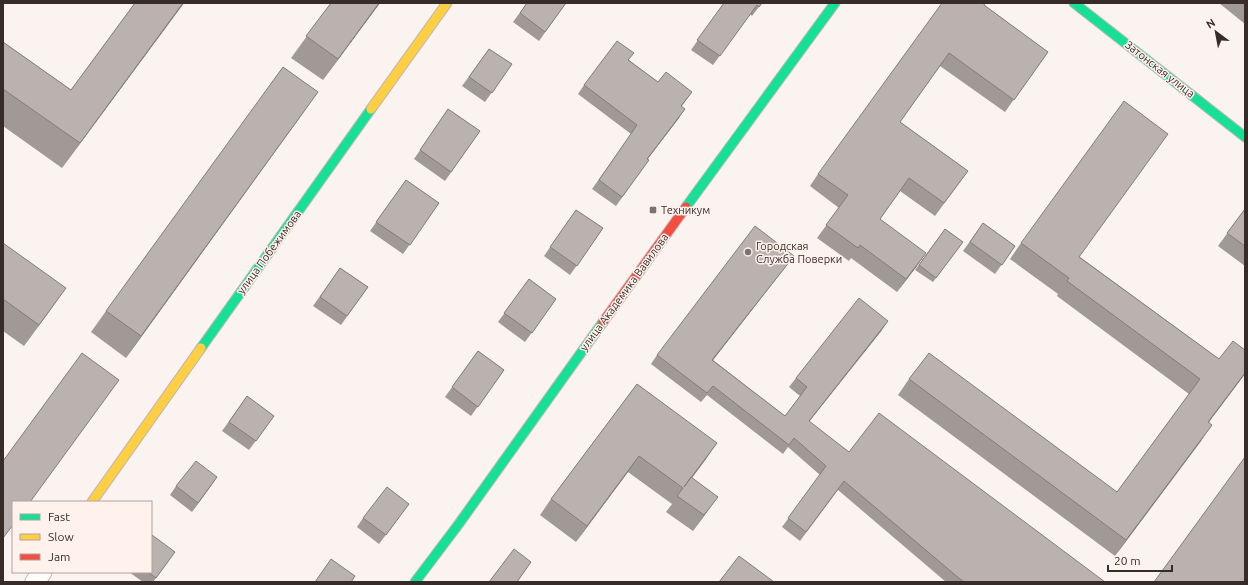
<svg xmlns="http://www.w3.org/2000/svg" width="1248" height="585" font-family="Ubuntu,sans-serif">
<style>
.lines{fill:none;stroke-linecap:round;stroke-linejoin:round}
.street-casing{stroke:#c1b7b4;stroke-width:21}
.fast-casing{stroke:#c1b7b4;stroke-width:11}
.slow-casing{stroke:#c1b7b4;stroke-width:11}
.jam-casing{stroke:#c1b7b4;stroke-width:11}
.street{stroke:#fefdfd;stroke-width:19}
.fast{stroke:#16e098;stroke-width:9}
.slow{stroke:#ffcf43;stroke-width:9}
.jam{stroke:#f24e42;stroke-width:9}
.wall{fill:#a19996}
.shaded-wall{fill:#837d7a}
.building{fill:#bbb2af;stroke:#837d7a}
.poi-dot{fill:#7c726e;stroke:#fff1ec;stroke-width:1.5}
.labels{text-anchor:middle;stroke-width:3;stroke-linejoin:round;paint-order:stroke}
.street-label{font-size:11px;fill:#382c28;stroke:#fff1ec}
.poi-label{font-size:11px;fill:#382c28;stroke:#fff1ec;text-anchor:start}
</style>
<rect width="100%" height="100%" fill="#fbf3f0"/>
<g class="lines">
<defs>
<path id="street" d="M35 582 42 572"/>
<path id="fast" d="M1074 3 1245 137
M686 207 835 3
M201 348 371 109
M415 582 458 525 603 322"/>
<path id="slow" d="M371 109 447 3
M92 502 201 348"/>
<path id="jam" d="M603 322 686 207"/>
</defs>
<use href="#street" class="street-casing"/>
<use href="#fast" class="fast-casing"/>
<use href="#slow" class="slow-casing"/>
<use href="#jam" class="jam-casing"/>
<use href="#street" class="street"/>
<use href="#fast" class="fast"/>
<use href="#slow" class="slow"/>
<use href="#jam" class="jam"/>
</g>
<path class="wall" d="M135 3H184L62 168 3 126V42L71 90Z
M331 3H380L323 80 291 58Z
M527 3H566L539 41 513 22Z
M724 3H762L752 16 750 14 713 65 691 50Z
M1219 3H1245V24Z
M984 5 1048 52 1005 112 940 66 900 122 968 171 935 216 900 191 880 219 917 266 897 292 851 258 849 261 817 238 839 208 810 186 818 174Z
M489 49 512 64 485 102 462 86Z
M629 60 658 82 692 92 682 106 679 118 647 159 649 160 616 206 592 189 631 134 578 94 584 85Z
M448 109 480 131 445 181 414 159Z
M303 113 126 358 91 332 106 311Z
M406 180 439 203 403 254 370 231Z
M1245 209V266L1218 246Z
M576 210 603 228 570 275 544 256Z
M983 223 1015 246 995 274 963 251Z
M945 229 963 242 933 282 915 270Z
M3 243 51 309 24 346 3 331Z
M1021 243 1080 257 1219 359 1245 374 1208 423 1201 441 1115 556 898 395 909 379 1117 492 1189 394 1057 296 1058 294 1010 259Z
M787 265 713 360 785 416 800 396 789 387 796 378 882 330 809 422 849 452 1105 582H946L838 490 800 541 782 527 820 475 788 447 783 454 707 395 701 402 651 364 657 355Z
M340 268 368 287 341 325 313 306Z
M529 279 556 299 525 342 498 322Z
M478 351 504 370 471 416 445 397Z
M637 384 706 459 692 478 707 512 693 531 666 512 672 504 628 472 576 542 540 515 551 499Z
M247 396 274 416 249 450 222 431Z
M217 477 192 512 170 495 176 486Z
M409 504 379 544 357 527 363 518Z
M168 562 153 582H143L129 572H151Z"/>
<path class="shaded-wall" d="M183 3H184L62 168 80 143Z
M379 3H380L323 80 338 59Z
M318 92 303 113 126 358 141 336Z
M685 109 679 118 641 168 647 159Z
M926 253 917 266 897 292 906 279Z
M794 256 787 265 706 369 712 360Z
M66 288 51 309 24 346 39 325Z
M888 321 882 330 802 430 809 421Z
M1245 373V374L1197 438 1208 422Z
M1212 425 1201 441 1115 556 1126 540Z
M717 443 706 459 678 496H677Z
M639 456 628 472 576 542 587 526Z
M217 477 211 486 192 512 198 503Z
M718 497 707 512 693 531 704 515Z"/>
<path class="building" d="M135 3H183L80 143 3 89V42L71 90Z
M331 3H379L338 59 306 36Z
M527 3H566L545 32 520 13Z
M724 3H762L759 7 757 5 720 56 697 40Z
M942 3H985L984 5 1048 52 1014 100 949 53 900 122 968 171 944 203 909 178 880 219 926 253 906 279 860 245 858 248 826 225 848 195 818 174Z
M617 41 634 53 628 60 658 82 666 72 692 92 681 106 685 109 647 159 649 160 622 197 599 180 637 125 584 85Z
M489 49 512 64 492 93 469 77Z
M283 67 318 92 141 336 106 311Z
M1124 101 1168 134 1079 257 1219 359 1233 341 1245 350V373L1208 422 1212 425 1126 540 909 379 929 353 1117 492 1200 379 1067 281 1069 278 1021 243Z
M448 109 480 131 451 172 420 150Z
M406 180 439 203 410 245 376 222Z
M1245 209V246L1227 233Z
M576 210 603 228 577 266 550 247Z
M983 223 1015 246 1002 265 970 242Z
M755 226 794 256 712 360 785 416 807 387 796 378 859 298 888 321 809 421 849 452 879 413 1105 582H964L960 579 844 481 806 532 788 518 826 466 794 438 789 445 713 386 707 393 657 355Z
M945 229 963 242 936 278 919 265Z
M3 243 66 288 39 325 3 299Z
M340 268 368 287 347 316 320 297Z
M529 279 556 299 532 333 504 313Z
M478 351 504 370 478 407 452 387Z
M82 353 119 380 30 502H13V525L3 538V461Z
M637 384 717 443 684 487 691 477 718 497 704 515 677 496 683 488 639 456 587 526 551 499Z
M247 396 274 416 256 441 229 422Z
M1245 457V582H1154Z
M196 461 217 477 198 503 176 486Z
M387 487 409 504 386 535 363 518Z
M152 535 175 552 156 578 148 572H151V536Z
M514 549 531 562 517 582H489Z
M739 556 774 582H719Z
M331 559 355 576 351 582H315Z"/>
<g class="poi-dot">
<rect x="649" y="206" width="8" height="8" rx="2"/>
<circle cx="748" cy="252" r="4"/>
</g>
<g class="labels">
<g class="street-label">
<text transform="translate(1160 69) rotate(38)" y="4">Затонская улица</text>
<text transform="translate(269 252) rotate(-54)" y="4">улица Побежимова</text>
<text transform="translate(624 292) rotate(-54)" y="4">улица Академика Вавилова</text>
</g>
<g class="poi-label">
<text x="661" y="214">Техникум</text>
<text x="756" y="250">Городская<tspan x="756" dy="13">Служба Поверки</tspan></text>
</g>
</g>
<rect width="1248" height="585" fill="none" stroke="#382c28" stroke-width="8"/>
<rect x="12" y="501" width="140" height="72" fill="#fff1ec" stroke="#afa29e"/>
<rect x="20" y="514" width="20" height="6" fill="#16e098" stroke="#afa29e"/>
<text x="48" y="521" font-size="12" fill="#382c28">Fast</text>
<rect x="20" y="534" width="20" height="6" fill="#ffcf43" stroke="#afa29e"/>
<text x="48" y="541" font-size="12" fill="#382c28">Slow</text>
<rect x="20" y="554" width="20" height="6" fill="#f24e42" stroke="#afa29e"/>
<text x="48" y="561" font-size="12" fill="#382c28">Jam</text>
<g transform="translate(1216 32) rotate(328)" stroke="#fff1ec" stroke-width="3" paint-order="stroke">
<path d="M0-3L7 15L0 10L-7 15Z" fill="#382c28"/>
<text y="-6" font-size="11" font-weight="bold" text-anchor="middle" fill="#382c28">N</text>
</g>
<path d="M1108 565v6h64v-6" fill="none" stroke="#382c28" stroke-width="2"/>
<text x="1114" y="565" font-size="12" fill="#382c28" stroke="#fff1ec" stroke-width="3" paint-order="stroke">20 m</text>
</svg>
